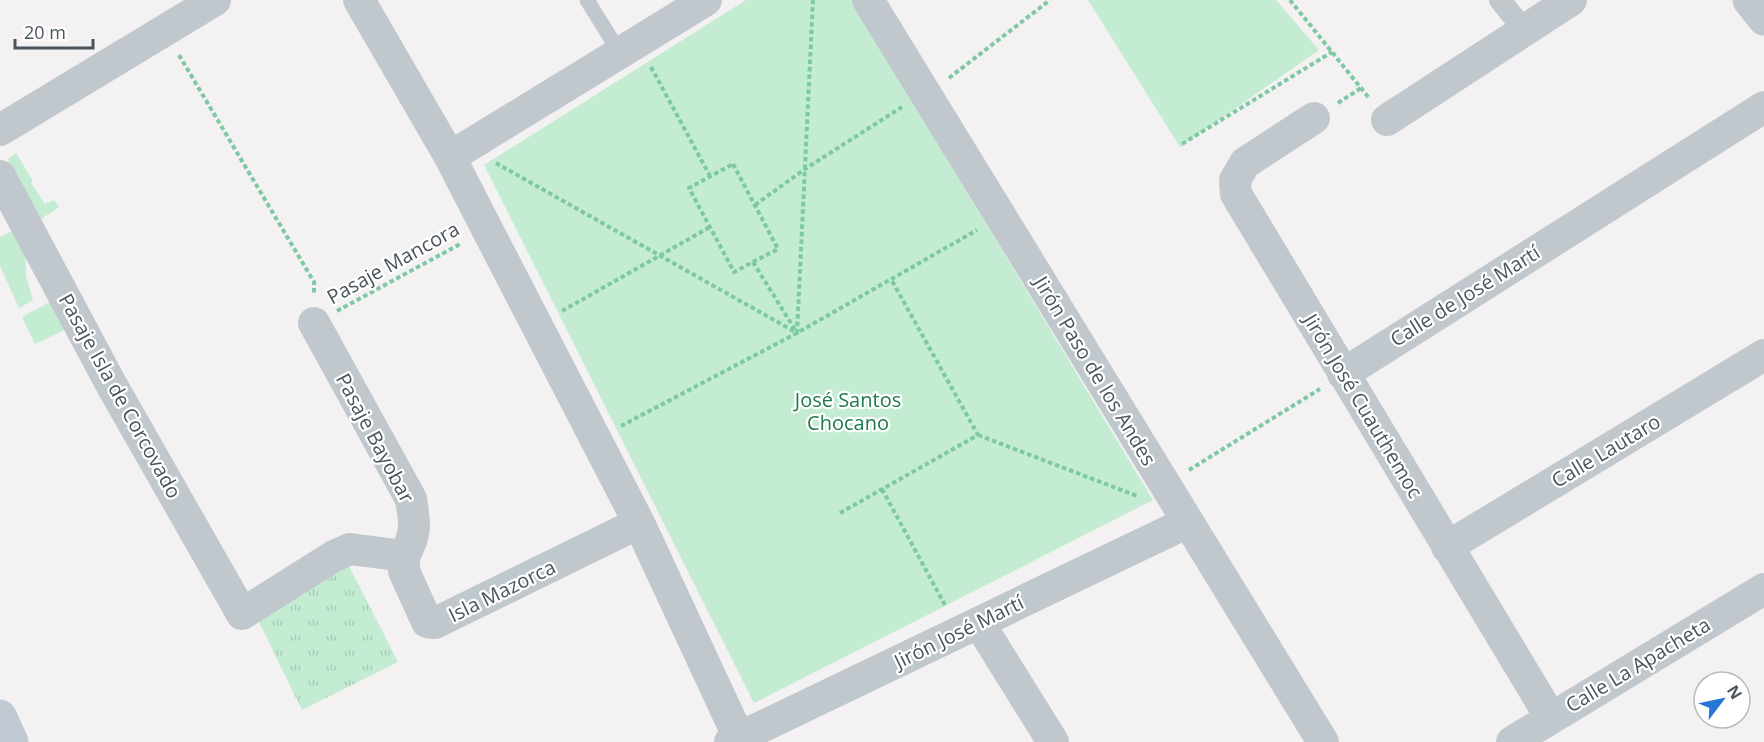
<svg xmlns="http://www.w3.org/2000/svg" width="1764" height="742" font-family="'Open Sans',sans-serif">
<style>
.grass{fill:url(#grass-tufts)}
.green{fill:#c3ecd2}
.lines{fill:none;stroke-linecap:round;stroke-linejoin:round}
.path{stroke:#7ec8a2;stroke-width:4;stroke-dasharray:4.5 3;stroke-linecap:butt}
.service{stroke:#c0c8ce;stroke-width:15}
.pedestrian{stroke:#c0c8ce;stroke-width:22}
.minor{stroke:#c0c8ce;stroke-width:32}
.tertiary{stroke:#c0c8ce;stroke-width:33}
.secondary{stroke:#c0c9d2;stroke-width:33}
.labels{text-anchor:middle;stroke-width:4.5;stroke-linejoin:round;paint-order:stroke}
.street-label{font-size:20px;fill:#4a545d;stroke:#fff}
.park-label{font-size:20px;fill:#1f794b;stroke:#fff}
</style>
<defs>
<pattern id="grass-tufts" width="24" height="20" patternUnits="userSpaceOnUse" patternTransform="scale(1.5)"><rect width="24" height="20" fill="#c3ecd2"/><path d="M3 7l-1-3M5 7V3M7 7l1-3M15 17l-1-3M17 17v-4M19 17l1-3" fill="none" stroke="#a9ccb7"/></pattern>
</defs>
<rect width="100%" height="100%" fill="#f3f1f1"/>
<path class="grass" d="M347 562 398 662 302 710 257 618Z"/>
<path class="green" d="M746 0H851L1153 500 754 703 484 165Z
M1088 0H1276L1319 50 1180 147Z
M16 153 33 181 31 183 45 204 54 200 59 207 41 219C23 203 12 182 8 159Z
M16 229 25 248 26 276 33 300 19 308 0 266V237Z
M52 301 69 328 35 344 22 317Z"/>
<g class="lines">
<path class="path" d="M1290 0 1369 98
M179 55 314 282V295
M651 67 710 176
M949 78 1050 0
M1338 103 1361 88
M1182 144 1332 52
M496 163 797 333 813 0
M733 164 778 249 734 272 689 188Z
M755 205 805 169 902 107
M753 262 797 333
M337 311 462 243
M562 311 710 227
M621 426 797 333 977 230
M978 435 1137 496
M1189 470 1320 389
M882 489 946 607
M840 513 978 435 891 279"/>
<path class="service" d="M587 0 620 53"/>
<path class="pedestrian" d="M1500 0 1524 30"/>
<path class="minor" d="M359 0 450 157 487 229 639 523 739 738
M868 0 1323 742
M1314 118 1245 163 1235 180 1236 194 1551 718
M1387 120 1571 0
M0 130 215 0
M450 157 706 0
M0 176 111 384 242 614 334 556 350 549 404 556
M314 323 411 499C415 524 417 533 404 556
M1343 374 1764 107
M1447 547 1764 355
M404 556V571L427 622 435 623 639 523
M979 623 1053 742
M730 742 1188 522
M1512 742 1764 589"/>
<path class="tertiary" d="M1749 0 1764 19"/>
<path class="secondary" d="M0 716 12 742"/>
</g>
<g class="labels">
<g class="street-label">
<text transform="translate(393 263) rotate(-29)" y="7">Pasaje Mancora</text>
<text transform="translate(1465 296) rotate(-32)" y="7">Calle de José Martí</text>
<text transform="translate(1095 371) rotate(59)" y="7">Jirón Paso de los Andes</text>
<text transform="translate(120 396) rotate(61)" y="7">Pasaje Isla de Corcovado</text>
<text transform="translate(1363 406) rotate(59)" y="7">Jirón José Cuauthemoc</text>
<text transform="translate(375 438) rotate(62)" y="7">Pasaje Bayobar</text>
<text transform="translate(1606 451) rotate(-31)" y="7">Calle Lautaro</text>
<text transform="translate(502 591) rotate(-26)" y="7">Isla Mazorca</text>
<text transform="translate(959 632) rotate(-26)" y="7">Jirón José Martí</text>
<text transform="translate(1638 665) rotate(-31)" y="7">Calle La Apacheta</text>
</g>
<g class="park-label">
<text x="848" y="407">José Santos<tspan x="848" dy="23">Chocano</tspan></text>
</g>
</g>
<g transform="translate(1722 700) rotate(58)"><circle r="28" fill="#ffffff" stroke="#b7bbbe" stroke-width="1.5"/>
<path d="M0-4.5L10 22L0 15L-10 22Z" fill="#2876d6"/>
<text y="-9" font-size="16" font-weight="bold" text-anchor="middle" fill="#4a545d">N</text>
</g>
<path d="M15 39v9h78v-9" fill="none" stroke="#4a545d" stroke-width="3"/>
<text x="24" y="39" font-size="18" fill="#4a545d" stroke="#ffffff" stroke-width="4.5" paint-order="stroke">20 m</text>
</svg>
